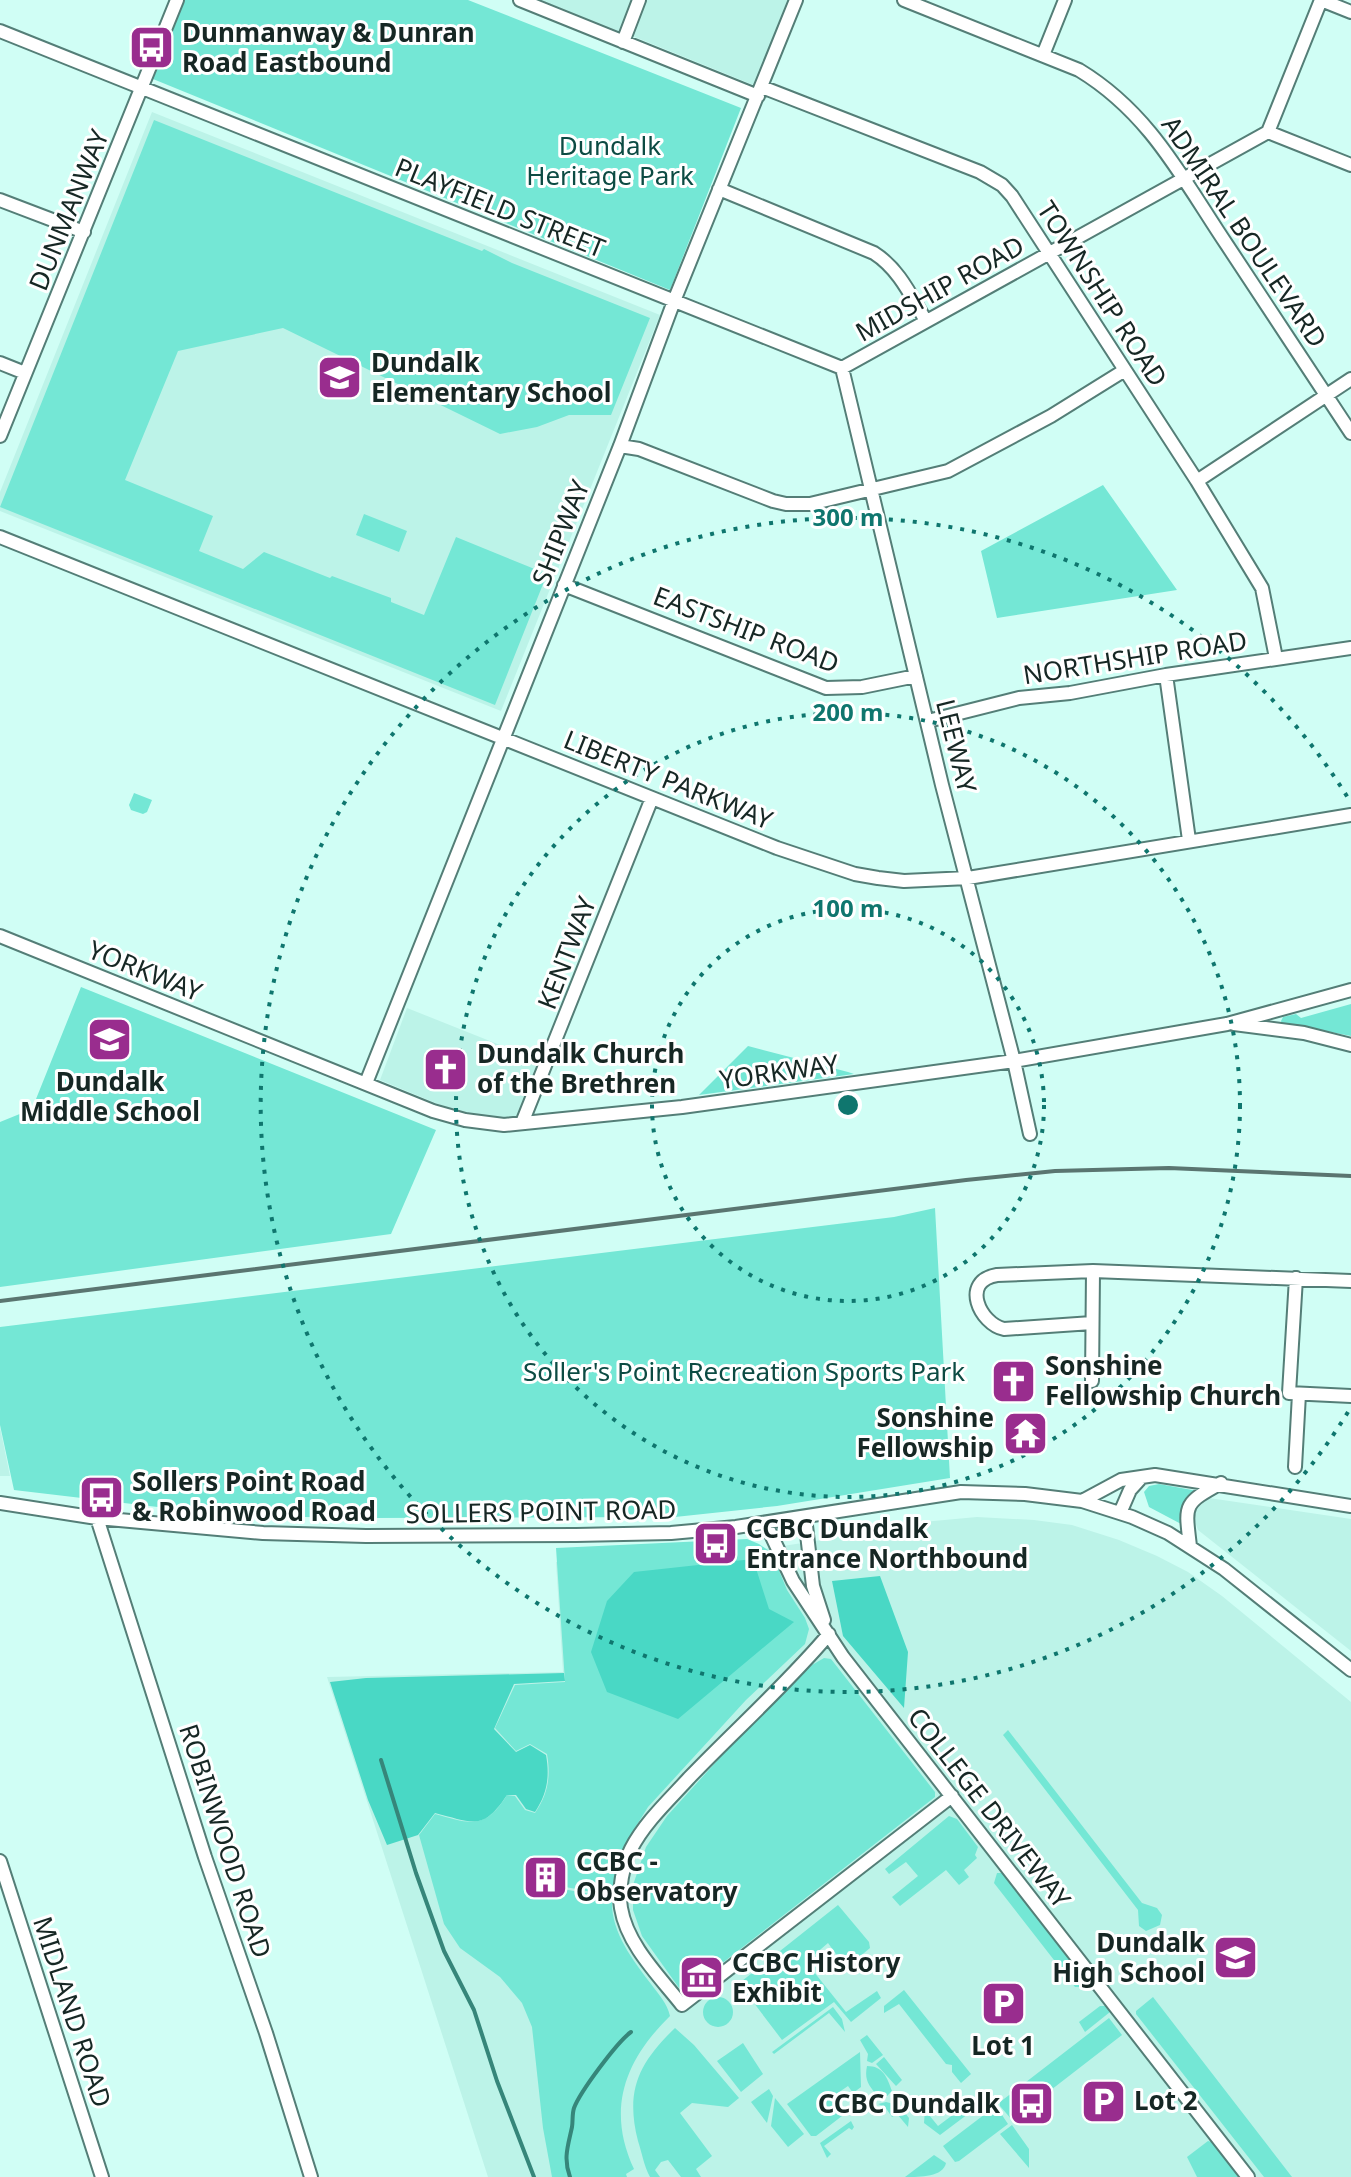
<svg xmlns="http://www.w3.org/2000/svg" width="1351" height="2177" font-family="'Noto Sans',sans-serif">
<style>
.built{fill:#bcf3e8}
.green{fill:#74e7d5}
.forest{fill:#49d8c5}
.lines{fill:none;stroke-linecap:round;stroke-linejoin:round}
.stream{stroke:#36867a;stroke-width:4}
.minor-casing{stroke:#547e77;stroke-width:16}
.minor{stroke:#fff;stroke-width:12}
.rail{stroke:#5a7570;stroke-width:4}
.ring{fill:none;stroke:#0f766e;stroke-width:4;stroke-dasharray:4 8}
.labels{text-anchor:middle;stroke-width:6;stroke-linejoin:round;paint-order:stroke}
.poi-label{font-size:26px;font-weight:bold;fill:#162724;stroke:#fff;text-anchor:start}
.park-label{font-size:26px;fill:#0c4b43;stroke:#fff}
.street-label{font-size:26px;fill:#162724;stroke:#fff}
.centre{fill:#0f766e;stroke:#fff;stroke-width:4}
.ring-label{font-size:24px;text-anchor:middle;font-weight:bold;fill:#0f766e;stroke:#fff;stroke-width:6;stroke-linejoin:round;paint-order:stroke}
</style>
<rect width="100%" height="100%" fill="#d0fef5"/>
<path class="built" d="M535 0H791L756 86 625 33 623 36Z
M152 112 660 315 501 711 0 511V492Z
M407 1008 543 1062 519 1120 472 1118 380 1080Z
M0 1427 10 1476H0Z
M1209 1498 1351 1519V1651L1198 1530 1192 1513Z
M977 1517 1034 1520 1072 1525 1119 1540 1157 1556 1188 1572 1222 1596 1351 1702V2177H488L327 1677 563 1672 556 1562 737 1553 828 1539 912 1523Z"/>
<path class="green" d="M185 0H468L741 108 670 290 153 79Z
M154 120 482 251 484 249 512 263 650 318 611 415H569L537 427 500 434 283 328 178 351 125 480 213 516 199 551 243 569 264 552 330 578 332 576 391 598V602L424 615 456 537 547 574 495 705 0 507Z
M1103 485 1177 590 997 618 981 551Z
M364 514 407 531 399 552 356 535Z
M134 793 152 800 147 812 143 814 131 810 129 805Z
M81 987 436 1130 391 1234 0 1287V1122L32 1109Z
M1351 1004V1036L1295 1025 1291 1028 1283 1027 1281 1021 1283 1017 1296 1014 1301 1018Z
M748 1046 848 1072 854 1074 699 1095Z
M935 1208 950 1478 777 1506 675 1517 370 1518 234 1516 14 1490 0 1425V1327L894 1217Z
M1159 1484 1198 1491 1183 1525 1149 1507 1144 1492 1149 1486Z
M747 1539 759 1544 772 1553 787 1590 805 1618 809 1629 805 1644 746 1700 648 1807 630 1836 616 1870 613 1896 555 1885 558 1881 546 1865 533 1875 546 1890 552 1887 612 1898C610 1931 632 1959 651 1984 659 1995 667 2003 670 2016 625 2060 606 2109 634 2169L626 2174 627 2177H552L543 2128 532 2027 522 2003 500 1977 460 1948 444 1924 419 1835 435 1814C471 1824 485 1830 507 1795L515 1796 525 1810 535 1813C548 1794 551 1777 547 1754L530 1744 516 1751 495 1728 515 1685 565 1682 556 1548Z
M824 1658 831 1659 935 1792V1797L716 1968 718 1972 691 1992H682L642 1936 633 1910V1885L646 1847 667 1816 755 1719 812 1665Z
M1008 1730 1142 1903 1157 1908 1162 1915 1160 1925 1146 1931 1139 1926 1138 1910 1003 1735Z
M949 1816 957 1819 978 1847 975 1855 977 1858 964 1870 969 1877 959 1885 946 1870 900 1906 892 1897 918 1876 906 1862 889 1874 885 1869Z
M997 1873H1003L1084 1976 1085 1987H1075L994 1883Z
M838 1905 869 1942 870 1948 846 1968 828 1943 806 1962 846 2012 877 1991 881 1998 851 2022 834 2002 782 2040 741 1986 742 1981Z
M904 1990 971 2074 961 2083 952 2072V2065L946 2064 899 2004 884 2013V2006Z
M703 2012a15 15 0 1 1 30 0a15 15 0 1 1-30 0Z
M1153 1997 1292 2177H1264L1136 2014V2011Z
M1100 2006H1106L1110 2012 1085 2032 1079 2022Z
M833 2007 842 2019 845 2032 829 2013 774 2054 772 2052Z
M1109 2018 1122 2035 1012 2120 1000 2106V2102Z
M675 2028 694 2045 739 2098 728 2107 692 2103 680 2113 712 2156 696 2169 701 2177H681L668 2160 661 2162 655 2170 660 2177H650C644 2166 642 2153 638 2141 625 2090 639 2063 675 2028Z
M867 2035 883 2055 872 2063 867 2061 868 2054 860 2040Z
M743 2043 763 2074 741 2092 717 2061Z
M860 2052 861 2087 853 2093 848 2086 832 2097 843 2112 842 2116 816 2136H811L787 2104Z
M884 2057 902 2080 896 2086 876 2064Z
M867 2066C883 2066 887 2077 892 2091L887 2096H878C869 2086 864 2080 867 2066Z
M769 2089 773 2096 767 2123 751 2102Z
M775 2098 804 2134 788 2147 771 2126Z
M886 2102C898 2104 902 2109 909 2118L908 2127 897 2114 892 2117 885 2107 878 2104Z
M966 2105 972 2111 940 2135 924 2123 925 2110 938 2126Z
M993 2108 998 2109 1008 2124 959 2161 955 2162 943 2146Z
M851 2121 854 2127 852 2130 849 2128 824 2146 831 2154 827 2158 820 2143Z
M1012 2125 1029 2149V2168L1000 2134Z
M1208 2141 1215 2143 1240 2177H1197L1187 2157Z
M934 2155 946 2163C943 2177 921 2177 905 2177Z"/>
<path class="forest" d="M753 1559 769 1609 794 1622 678 1719 607 1692 591 1652 607 1601 634 1572Z
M880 1576 908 1652 904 1708 843 1636 832 1581Z
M564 1673 565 1681 514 1684 494 1729 516 1752 530 1745 546 1755C550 1777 547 1794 535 1812L526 1809 516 1795H507C483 1831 474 1823 435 1813L418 1835 387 1845 368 1800 330 1682 366 1678Z"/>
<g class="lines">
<path class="stream" d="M381 1760 416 1873 444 1951 474 2010 497 2081 534 2177
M570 2177C563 2158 568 2146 572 2127 573 2121 572 2114 574 2108 580 2092 617 2042 631 2032"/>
<defs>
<path id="minor" d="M520 0 758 96
M904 0 1079 70C1150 113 1182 178 1227 245 1268 308 1310 370 1351 433
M1321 0 1351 12
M0 31 842 368
M623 42 639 0
M1043 55 1065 0
M762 87 980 172 1002 185 1012 196 1197 481 1262 588 1276 658
M1268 132 1321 0
M1268 132 1351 165
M719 189 874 253C899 269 911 296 926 321
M0 200 84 232
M0 363 25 373
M842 368 942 785 1014 1061 1030 1134
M842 368 1268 132
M0 436 177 0
M620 446 639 449 773 501 786 504H810L948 471 1051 416 1125 370
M1197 481 1351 379
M0 537 777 848 855 874 878 878 904 881 968 878 1351 815
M564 585 826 688 862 687 916 676
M1166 675 1189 840
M928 721 1019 698 1070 693 1166 675 1351 648
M0 936 433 1111 465 1120 504 1125 682 1107 1014 1061 1227 1024 1351 990
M1234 1024 1304 1033 1351 1045
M366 1083 620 446 674 301 796 0
M522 1123 652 798
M1296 1278 1289 1393 1351 1396
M1092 1323 1004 1329C980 1324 960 1281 997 1275L1093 1271 1351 1281
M1092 1381 1093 1271
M1295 1467 1299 1394
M1082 1501 1121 1480 1155 1475 1351 1506
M0 1503 97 1518 263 1533 366 1536 576 1535 671 1533 736 1527 961 1492 1025 1494 1082 1501 1132 1517 1168 1533 1224 1569 1351 1670
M1120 1513 1130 1490 1140 1479
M805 1517 813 1586 824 1620
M97 1518 205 1857 266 2033 311 2177
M766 1524 793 1581 843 1657 1248 2177
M1190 1546C1185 1504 1183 1504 1221 1483
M829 1634C786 1685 735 1730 689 1778 669 1800 645 1822 631 1849 623 1865 618 1890 621 1908 627 1945 660 1977 682 2005L952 1796
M0 1861 102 2177"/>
</defs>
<use href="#minor" class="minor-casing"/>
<use href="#minor" class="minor"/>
<path class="rail" d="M0 1301 966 1180 1055 1171 1169 1168 1351 1176"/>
</g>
<g class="ring">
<circle cx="848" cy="1105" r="196"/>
<circle cx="848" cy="1105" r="392"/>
<path d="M1348 1412A587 587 0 1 1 1348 798"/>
</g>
<defs>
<symbol id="bus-square" viewBox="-11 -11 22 22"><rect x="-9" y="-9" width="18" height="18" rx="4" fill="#992d8e" stroke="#fff"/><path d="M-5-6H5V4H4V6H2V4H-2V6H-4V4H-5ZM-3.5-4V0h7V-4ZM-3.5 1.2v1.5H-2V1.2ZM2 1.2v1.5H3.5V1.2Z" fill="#fff"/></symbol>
<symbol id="school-square" viewBox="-11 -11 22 22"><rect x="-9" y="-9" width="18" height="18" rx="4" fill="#992d8e" stroke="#fff"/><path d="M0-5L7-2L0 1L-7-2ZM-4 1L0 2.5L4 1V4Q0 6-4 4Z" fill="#fff"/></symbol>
<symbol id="church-square" viewBox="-11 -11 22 22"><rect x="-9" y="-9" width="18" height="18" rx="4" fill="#992d8e" stroke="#fff"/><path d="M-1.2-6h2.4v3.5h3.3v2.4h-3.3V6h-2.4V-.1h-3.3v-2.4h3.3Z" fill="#fff"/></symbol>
<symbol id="temple-square" viewBox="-11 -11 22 22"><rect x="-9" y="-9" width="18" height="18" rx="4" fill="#992d8e" stroke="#fff"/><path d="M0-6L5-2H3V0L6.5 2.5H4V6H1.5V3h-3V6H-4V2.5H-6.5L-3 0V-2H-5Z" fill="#fff"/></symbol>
<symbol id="building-square" viewBox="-11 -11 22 22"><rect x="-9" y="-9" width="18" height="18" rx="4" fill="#992d8e" stroke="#fff"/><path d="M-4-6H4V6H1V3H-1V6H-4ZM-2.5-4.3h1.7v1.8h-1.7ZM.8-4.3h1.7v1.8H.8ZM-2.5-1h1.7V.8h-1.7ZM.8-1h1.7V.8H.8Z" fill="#fff"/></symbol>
<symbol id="museum-square" viewBox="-11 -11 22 22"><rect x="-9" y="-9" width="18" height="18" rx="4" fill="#992d8e" stroke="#fff"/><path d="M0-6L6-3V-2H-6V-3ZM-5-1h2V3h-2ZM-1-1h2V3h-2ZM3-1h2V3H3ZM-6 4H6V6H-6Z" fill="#fff"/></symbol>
<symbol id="parking-square" viewBox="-11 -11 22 22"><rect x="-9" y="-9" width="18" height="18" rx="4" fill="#992d8e" stroke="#fff"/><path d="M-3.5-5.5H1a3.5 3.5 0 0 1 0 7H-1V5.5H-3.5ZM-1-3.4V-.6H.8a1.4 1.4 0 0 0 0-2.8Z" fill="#fff"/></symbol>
</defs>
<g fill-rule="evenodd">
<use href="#bus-square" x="126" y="22" width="51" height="51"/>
<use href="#school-square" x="314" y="352" width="51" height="51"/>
<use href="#school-square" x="84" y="1014" width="51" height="51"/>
<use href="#church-square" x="420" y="1044" width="51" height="51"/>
<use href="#church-square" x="988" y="1356" width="51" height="51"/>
<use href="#temple-square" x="1000" y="1408" width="51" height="51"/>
<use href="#bus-square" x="76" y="1472" width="51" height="51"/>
<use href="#bus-square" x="690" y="1518" width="51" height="51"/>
<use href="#building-square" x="520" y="1852" width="51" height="51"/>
<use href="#school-square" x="1210" y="1932" width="51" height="51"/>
<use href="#museum-square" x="676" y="1952" width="51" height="51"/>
<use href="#parking-square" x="978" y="1978" width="51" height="51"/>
<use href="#parking-square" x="1078" y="2076" width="51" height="51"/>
<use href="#bus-square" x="1006" y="2078" width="51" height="51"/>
</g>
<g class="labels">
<g class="poi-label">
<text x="182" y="42">Dunmanway &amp; Dunran<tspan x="182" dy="30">Road Eastbound</tspan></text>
<text x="371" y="372">Dundalk<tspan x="371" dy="30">Elementary School</tspan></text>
<text x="477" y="1063">Dundalk Church<tspan x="477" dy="30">of the Brethren</tspan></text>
<text x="110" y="1091" text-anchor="middle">Dundalk<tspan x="110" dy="30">Middle School</tspan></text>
<text x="1045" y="1375">Sonshine<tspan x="1045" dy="30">Fellowship Church</tspan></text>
<text x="994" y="1427" text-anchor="end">Sonshine<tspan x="994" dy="30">Fellowship</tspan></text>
<text x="132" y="1491">Sollers Point Road<tspan x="132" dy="30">&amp; Robinwood Road</tspan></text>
<text x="746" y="1538">CCBC Dundalk<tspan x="746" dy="30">Entrance Northbound</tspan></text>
<text x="576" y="1871">CCBC -<tspan x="576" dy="30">Observatory</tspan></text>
<text x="1205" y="1952" text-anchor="end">Dundalk<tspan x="1205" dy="30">High School</tspan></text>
<text x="732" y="1972">CCBC History<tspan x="732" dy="30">Exhibit</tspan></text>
<text x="1003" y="2055" text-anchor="middle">Lot 1</text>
<text x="1134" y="2110">Lot 2</text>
<text x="1000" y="2113" text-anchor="end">CCBC Dundalk</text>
</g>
<g class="park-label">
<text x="610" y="155">Dundalk<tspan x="610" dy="30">Heritage Park</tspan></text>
<text x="744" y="1381">Soller's Point Recreation Sports Park</text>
</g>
<g class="street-label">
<text transform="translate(500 208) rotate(22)" y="9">PLAYFIELD STREET</text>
<text transform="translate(69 210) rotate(-68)" y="9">DUNMANWAY</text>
<text transform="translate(1244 232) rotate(56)" y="9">ADMIRAL BOULEVARD</text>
<text transform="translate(940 289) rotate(-29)" y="9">MIDSHIP ROAD</text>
<text transform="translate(1102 294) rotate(57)" y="9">TOWNSHIP ROAD</text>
<text transform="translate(561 533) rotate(-68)" y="9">SHIPWAY</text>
<text transform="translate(746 630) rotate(21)" y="9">EASTSHIP ROAD</text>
<text transform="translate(1135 658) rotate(-9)" y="9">NORTHSHIP ROAD</text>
<text transform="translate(956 746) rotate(76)" y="9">LEEWAY</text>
<text transform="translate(668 780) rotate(22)" y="9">LIBERTY PARKWAY</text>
<text transform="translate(567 953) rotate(-69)" y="9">KENTWAY</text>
<text transform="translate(145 971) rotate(22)" y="9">YORKWAY</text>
<text transform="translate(779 1072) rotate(-8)" y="9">YORKWAY</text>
<text transform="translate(541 1512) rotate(-1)" y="9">SOLLERS POINT ROAD</text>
<text transform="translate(989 1808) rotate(52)" y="9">COLLEGE DRIVEWAY</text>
<text transform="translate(225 1841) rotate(72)" y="9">ROBINWOOD ROAD</text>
<text transform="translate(72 2012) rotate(72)" y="9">MIDLAND ROAD</text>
</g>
</g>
<circle cx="848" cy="1105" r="12" class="centre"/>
<g class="ring-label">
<text x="848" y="526">300 m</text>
<text x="848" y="721">200 m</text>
<text x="848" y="917">100 m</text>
</g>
</svg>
